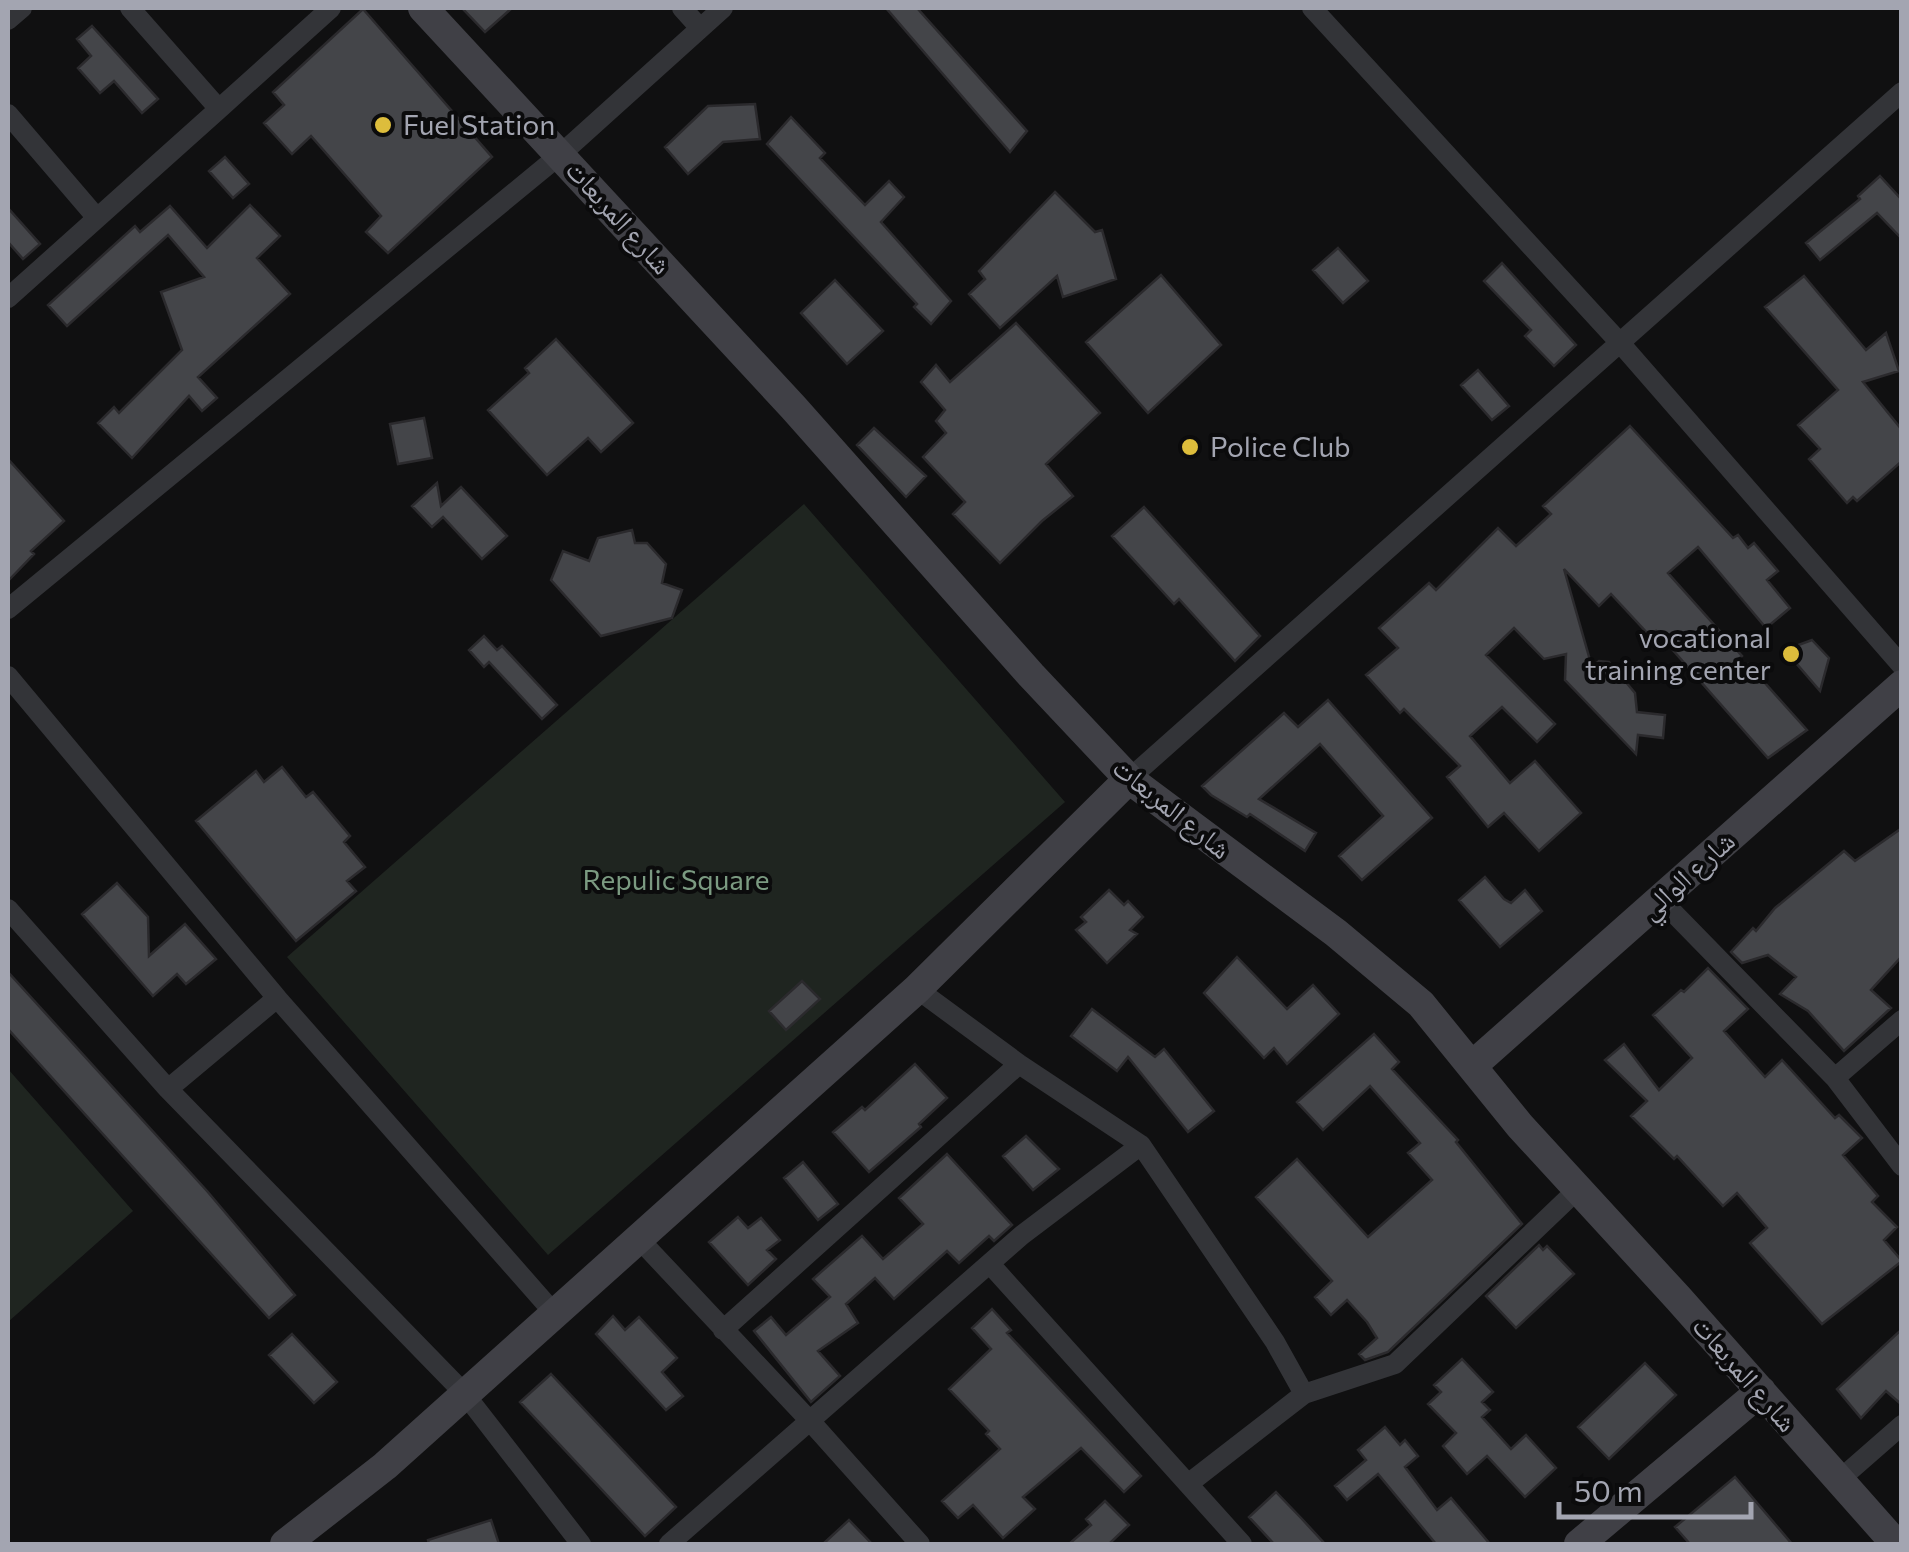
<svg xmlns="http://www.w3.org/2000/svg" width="1909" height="1552" font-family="Commissioner,'Noto Naskh Arabic',sans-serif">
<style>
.green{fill:#1f2520}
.building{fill:#444549;stroke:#2b2a2d;stroke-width:2.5}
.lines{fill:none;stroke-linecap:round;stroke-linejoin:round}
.street{stroke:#333438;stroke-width:20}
.secondary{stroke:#404046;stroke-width:30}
.poi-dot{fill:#ddbd3c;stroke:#0b0b0c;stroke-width:4}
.labels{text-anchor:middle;stroke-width:8;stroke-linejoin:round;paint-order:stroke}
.poi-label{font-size:28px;fill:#a3a5b1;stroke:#0b0b0c;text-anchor:start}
.street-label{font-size:28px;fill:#a3a5b1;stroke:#0b0b0c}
.park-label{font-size:28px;fill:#7b9a81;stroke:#0b0b0c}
</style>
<rect width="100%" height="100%" fill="#101011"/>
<path class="green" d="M804 504 1065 802 548 1255 287 957Z
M8 1069 133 1211 8 1322Z"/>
<path class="building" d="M462 8H512L485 32Z
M886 8H917L1027 131 1010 152Z
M363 9 492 157 388 253 366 232 381 216 311 136 292 154 264 123 284 105 273 92Z
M92 26 158 99 142 113 114 81 100 93 78 68 91 56 77 39Z
M755 104 760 139 723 142 688 174 665 147 708 106Z
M791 117 825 153 820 158 865 205 889 181 904 197 881 222 951 301 931 324 914 307 917 304 767 144Z
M225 157 249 184 233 198 209 171Z
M1880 176 1902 200V239L1877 213 1820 260 1806 243 1860 199 1858 196Z
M1055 192 1095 232 1102 230 1116 279 1063 297 1057 276 1000 328 969 294 985 279 979 271Z
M250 205 280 236 257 258 290 294 198 377 217 398 202 411 189 396 132 458 98 423 114 407 119 413 182 350 161 292 204 277 168 235 67 326 48 305 135 226 140 232 170 206 207 248Z
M8 208 40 244 23 259 8 242Z
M1338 248 1368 281 1343 303 1313 270Z
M1502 263 1576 345 1554 366 1525 336 1531 330 1484 281Z
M1161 275 1221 345 1148 413 1086 342Z
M1804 276 1866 350 1886 333 1899 371 1863 382 1902 430V461L1857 501 1853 497 1847 503 1809 459 1820 449 1798 425 1838 390 1765 307Z
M835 280 883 331 847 364 801 313Z
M1016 323 1100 413 1046 464 1073 496 1042 521 1000 563 953 514 965 502 923 457 946 433 936 421 945 410 921 382 936 365 950 382Z
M556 339 633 423 601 452 588 438 547 475 488 410 529 373 525 368Z
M1478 370 1509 406 1492 420 1461 385Z
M424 418 432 458 398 464 390 424Z
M1630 426 1733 538 1738 535 1748 548 1754 543 1778 571 1767 580 1790 608 1766 628 1698 547 1668 573 1742 656 1725 673 1748 664 1807 730 1768 758 1656 631 1650 636 1611 594 1599 606 1564 569 1592 667 1599 661 1609 662 1635 693 1637 712 1665 715 1663 738 1638 735 1636 754 1565 680 1566 654 1544 659 1514 628 1486 655 1555 724 1537 742 1502 707 1470 736 1510 783 1535 761 1581 813 1539 851 1504 813 1488 827 1447 777 1460 766 1404 709 1400 713 1366 675 1398 648 1379 628 1429 583 1436 590 1498 528 1516 546 1551 514 1543 506Z
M874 428 926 476 906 497 857 445Z
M8 459 64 521 31 551 34 554 8 581Z
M437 483 441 506 461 487 507 536 482 559 443 517 432 527 412 506Z
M1144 507 1260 636 1235 661 1179 599 1174 604 1112 536Z
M632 530 635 543H647L666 564 662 583 682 590 672 618 601 636 551 580 563 551 589 561 598 538Z
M484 636 497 650 502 646 557 705 542 719 489 662 484 667 469 650Z
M1812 640 1829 658 1820 691 1796 663 1790 648Z
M1328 700 1432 818 1362 880 1339 856 1383 816 1320 744 1259 799 1316 833 1305 851 1250 814 1247 817 1211 795 1202 786 1284 713 1298 727Z
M282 767 306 797 313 792 350 836 344 842 365 867 347 881 356 891 296 941 196 821 256 771 264 782Z
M1902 828V956L1871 990 1891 1008 1844 1051 1808 1011 1780 994 1796 977 1768 955 1742 963 1731 952 1753 928 1756 931 1775 908 1844 851 1855 861Z
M1485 877 1504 899 1511 903 1525 890 1542 911 1500 947 1459 900Z
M117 883 148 917 149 956 185 924 216 959 186 984 177 974 153 996 82 914Z
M1109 890 1124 905 1128 901 1143 917 1130 930 1137 934 1107 963 1076 930 1086 922 1081 917Z
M1237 957 1287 1009 1313 985 1339 1014 1287 1064 1274 1048 1264 1058 1204 993Z
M1708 968 1748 1009 1724 1031 1765 1077 1782 1060 1835 1118 1839 1115 1862 1138 1843 1155 1878 1196 1872 1202 1897 1227 1884 1240 1902 1261 1822 1324 1750 1243 1767 1228 1737 1193 1723 1206 1677 1156 1674 1159 1631 1116 1647 1101 1605 1060 1624 1044 1659 1090 1692 1058 1653 1015 1681 990 1684 992Z
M8 972 207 1191 295 1295 269 1318 8 1029Z
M802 981 820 999 786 1030 769 1011Z
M1092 1009 1155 1057 1164 1049 1214 1111 1188 1132 1128 1057 1117 1071 1071 1036Z
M1374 1034 1399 1062 1392 1069 1458 1140 1456 1142 1522 1224 1388 1352 1365 1360 1359 1354 1377 1338 1367 1322 1347 1300 1331 1315 1315 1297 1332 1281 1256 1197 1297 1159 1368 1237 1432 1180 1408 1153 1420 1143 1370 1086 1323 1130 1297 1102Z
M915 1064 947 1098 919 1124 921 1127 869 1172 833 1132 862 1107 865 1110Z
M1026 1136 1059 1169 1033 1190 1003 1156Z
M947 1154 1012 1225 994 1241 989 1236 959 1263 947 1251 894 1299 875 1278 846 1304 858 1323 818 1351 840 1376 811 1402 754 1331 771 1317 786 1335 830 1297 813 1279 862 1236 883 1259 923 1224 899 1198Z
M803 1162 838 1204 818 1220 784 1178Z
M738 1217 748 1228 761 1218 780 1240 767 1250 776 1259 748 1285 709 1242Z
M1539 1245 1543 1250 1547 1246 1574 1274 1516 1328 1486 1296Z
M992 1309 1011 1330 1007 1333 1141 1476 1124 1492 1081 1448 1023 1497 1035 1509 1003 1538 973 1505 958 1518 942 1501 1000 1449 986 1434 989 1431 949 1389 991 1349 972 1328Z
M613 1316 625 1330 639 1317 677 1358 662 1372 683 1396 666 1410 596 1334Z
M1902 1329V1405L1886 1391 1861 1418 1837 1389Z
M292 1334 337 1382 314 1403 269 1355Z
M1462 1359 1493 1392 1482 1402 1490 1410 1482 1417 1511 1449 1526 1435 1556 1468 1525 1497 1487 1456 1467 1474 1443 1446 1456 1433 1428 1404 1441 1392 1434 1385Z
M1645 1363 1676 1395 1609 1459 1578 1427Z
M551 1374 676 1507 645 1536 520 1402Z
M1385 1427 1400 1445 1405 1440 1418 1456 1405 1467 1437 1510 1451 1498 1490 1544H1436L1378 1474 1347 1500 1335 1486 1366 1460 1358 1450Z
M1735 1477 1792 1544H1690L1675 1527Z
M1276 1492 1302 1519 1325 1544H1274L1249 1517Z
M1105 1501 1129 1525 1109 1544H1069L1091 1525 1086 1519Z
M491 1520 499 1544H429L428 1540Z
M849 1520 872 1544H823Z"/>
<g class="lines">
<path class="street" d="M682 8 700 28
M1312 8 1621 344 1902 666
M8 20 22 8
M219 109 331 8
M8 114 97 218
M8 298 219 109 130 8
M8 609 561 154 723 8
M8 676 277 998 554 1313
M1129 779 1902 92
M1661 900 1835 1078 1902 1166
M8 909 168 1089 464 1393 581 1544
M917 989 1019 1064 1141 1145 1275 1342 1304 1394
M1835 1078 1902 1020
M168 1089 277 998
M639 1239 811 1422 920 1544
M990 1264 1242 1544
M723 1330 1019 1064
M1838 1481 1902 1425
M1188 1484 1304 1394 1395 1364 1578 1189
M669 1544 1022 1235 1141 1145"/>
<path class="secondary" d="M423 8 793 407 1031 675 1129 779 1336 933 1421 1004 1520 1126 1678 1298 1896 1544
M1473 1065 1902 685
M285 1544 385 1466 917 989 1129 779
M1579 1544 1761 1391"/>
</g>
<g class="poi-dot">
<circle cx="383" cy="125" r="10"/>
<circle cx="1190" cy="447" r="10"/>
<circle cx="1791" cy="654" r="10"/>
</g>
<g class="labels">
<g class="poi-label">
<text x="403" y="135">Fuel Station</text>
<text x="1210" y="457">Police Club</text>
<text x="1771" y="648" text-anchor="end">vocational<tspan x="1771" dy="32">training center</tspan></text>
</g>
<g class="street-label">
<text transform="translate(619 217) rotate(48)" y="10">شارع المربعات</text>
<text transform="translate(1172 808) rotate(39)" y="10">شارع المربعات</text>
<text transform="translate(1687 875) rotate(-42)" y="10">شارع الوالي</text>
<text transform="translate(1745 1374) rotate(49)" y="10">شارع المربعات</text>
</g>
<g class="park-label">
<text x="676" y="890">Repulic Square</text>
</g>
</g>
<rect width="1909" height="1552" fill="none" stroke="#a3a5b1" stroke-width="20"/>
<path d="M1559 1502v15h192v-15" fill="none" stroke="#a3a5b1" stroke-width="5"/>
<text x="1574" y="1502" font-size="30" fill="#a3a5b1" stroke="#0b0b0c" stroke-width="8" paint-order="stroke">50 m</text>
</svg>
